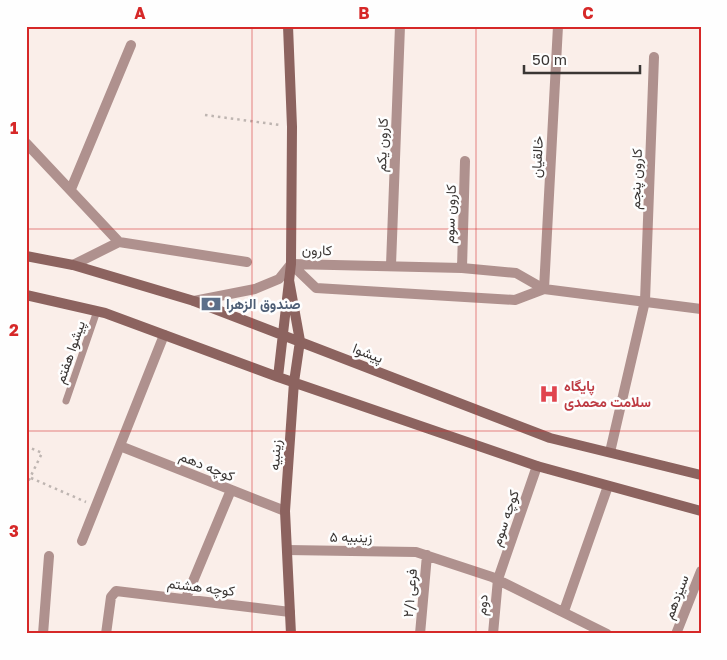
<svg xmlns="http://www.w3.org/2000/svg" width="727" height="660" font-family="'Golos Text',Vazirmatn,sans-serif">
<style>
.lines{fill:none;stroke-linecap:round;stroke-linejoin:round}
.path{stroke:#beb5b1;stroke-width:2.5;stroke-dasharray:2.5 4;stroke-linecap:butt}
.lane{stroke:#af918e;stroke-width:7}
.street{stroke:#af918e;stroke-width:10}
.secondary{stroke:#8c635f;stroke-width:10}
.grid{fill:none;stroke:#d62828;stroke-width:1;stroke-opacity:0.55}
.labels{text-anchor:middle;stroke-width:5;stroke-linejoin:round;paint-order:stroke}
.street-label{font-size:14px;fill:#3a3634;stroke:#fefefe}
.service-label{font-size:14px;font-weight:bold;fill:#4e5e75;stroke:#fefefe;text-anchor:start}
.health-label{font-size:14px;font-weight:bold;fill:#be3a42;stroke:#fefefe;text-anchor:start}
.neatline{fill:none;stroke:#d62828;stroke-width:2}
.grid-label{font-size:16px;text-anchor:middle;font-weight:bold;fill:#d62828}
</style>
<rect width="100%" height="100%" fill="#faeee9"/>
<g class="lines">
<path class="path" d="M205 115 280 125
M26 446 42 453 26 486
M31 478 86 502"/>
<path class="lane" d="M66 401 97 311"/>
<path class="street" d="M26 143 119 242
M71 189 131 45
M291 264 462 268 516 273 544 289 701 309
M291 264 316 288 515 300 544 289
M73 265 119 242 247 262
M391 265 400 26
M462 268 465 161
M544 289 558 26
M194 301 255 289 279 279 291 264
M120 446 285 511
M610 452 645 301 654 57
M82 541 164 335
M287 550 416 552 492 577 607 634
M186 598 231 490
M564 611 608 486
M43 634 49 556
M106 634 111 597 116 591 290 612
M420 634 427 555
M493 634 498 579 537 466
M676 634 701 571"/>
<path class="secondary" d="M26 256 73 265 194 301 550 438 701 475
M289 280 300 341 294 382 285 511 291 634
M26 295 105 313 278 377 537 466 701 511
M278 377 291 264 292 127 288 26"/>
</g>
<path class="grid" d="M252 26V634M476 26V634M26 229H701M26 431H701"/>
<defs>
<symbol id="bank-bare" viewBox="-9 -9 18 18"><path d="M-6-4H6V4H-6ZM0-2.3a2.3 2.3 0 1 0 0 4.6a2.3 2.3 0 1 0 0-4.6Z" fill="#5c6f8a" stroke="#fefefe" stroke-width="2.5" paint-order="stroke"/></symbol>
<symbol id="hospital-bare" viewBox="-9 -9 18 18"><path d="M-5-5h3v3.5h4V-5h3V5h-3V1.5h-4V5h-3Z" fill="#e0444e" stroke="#fefefe" stroke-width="2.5" paint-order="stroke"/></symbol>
</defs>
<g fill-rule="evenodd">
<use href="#bank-bare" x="197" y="290" width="28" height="28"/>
<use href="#hospital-bare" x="535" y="380" width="28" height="28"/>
</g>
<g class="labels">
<g class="street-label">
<text transform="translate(382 145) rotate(-88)" y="5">کارون یکم</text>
<text transform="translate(537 157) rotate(-87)" y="5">خالقیان</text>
<text transform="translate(636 179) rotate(-88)" y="5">کارون پنجم</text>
<text transform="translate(450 214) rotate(-88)" y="5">کارون سوم</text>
<text transform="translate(317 250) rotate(1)" y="5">کارون</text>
<text transform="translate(70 352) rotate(-71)" y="5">پیشوا هفتم</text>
<text transform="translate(368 353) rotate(21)" y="5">پیشوا</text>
<text transform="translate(275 455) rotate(-86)" y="5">زینبیه</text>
<text transform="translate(207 466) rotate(22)" y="5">کوچه دهم</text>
<text transform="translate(505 518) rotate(-71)" y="5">کوچه سوم</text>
<text transform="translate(351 537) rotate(1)" y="5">زینبیه ۵</text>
<text transform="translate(201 587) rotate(7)" y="5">کوچه هشتم</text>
<text transform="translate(410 593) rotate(-85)" y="5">فرعی ۲/۱</text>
<text transform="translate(676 597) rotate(-69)" y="5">سیزدهم</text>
<text transform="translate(482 605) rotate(-85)" y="5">دوم</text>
</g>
<g class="service-label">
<text x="226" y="309">صندوق الزهرا</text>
</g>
<g class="health-label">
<text x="564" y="391">پایگاه<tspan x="564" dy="16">سلامت محمدی</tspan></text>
</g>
</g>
<rect width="727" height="660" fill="none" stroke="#fefefe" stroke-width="55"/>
<path d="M524 65v8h116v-8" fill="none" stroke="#3a3634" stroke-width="2.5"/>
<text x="532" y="65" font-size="15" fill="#3a3634" stroke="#fefefe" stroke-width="4" paint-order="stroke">50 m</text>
<rect x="28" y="28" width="672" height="604" class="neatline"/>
<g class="grid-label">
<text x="140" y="19">A</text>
<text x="364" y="19">B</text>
<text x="588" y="19">C</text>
<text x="14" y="134">1</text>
<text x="14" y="336">2</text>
<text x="14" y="537">3</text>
</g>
</svg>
